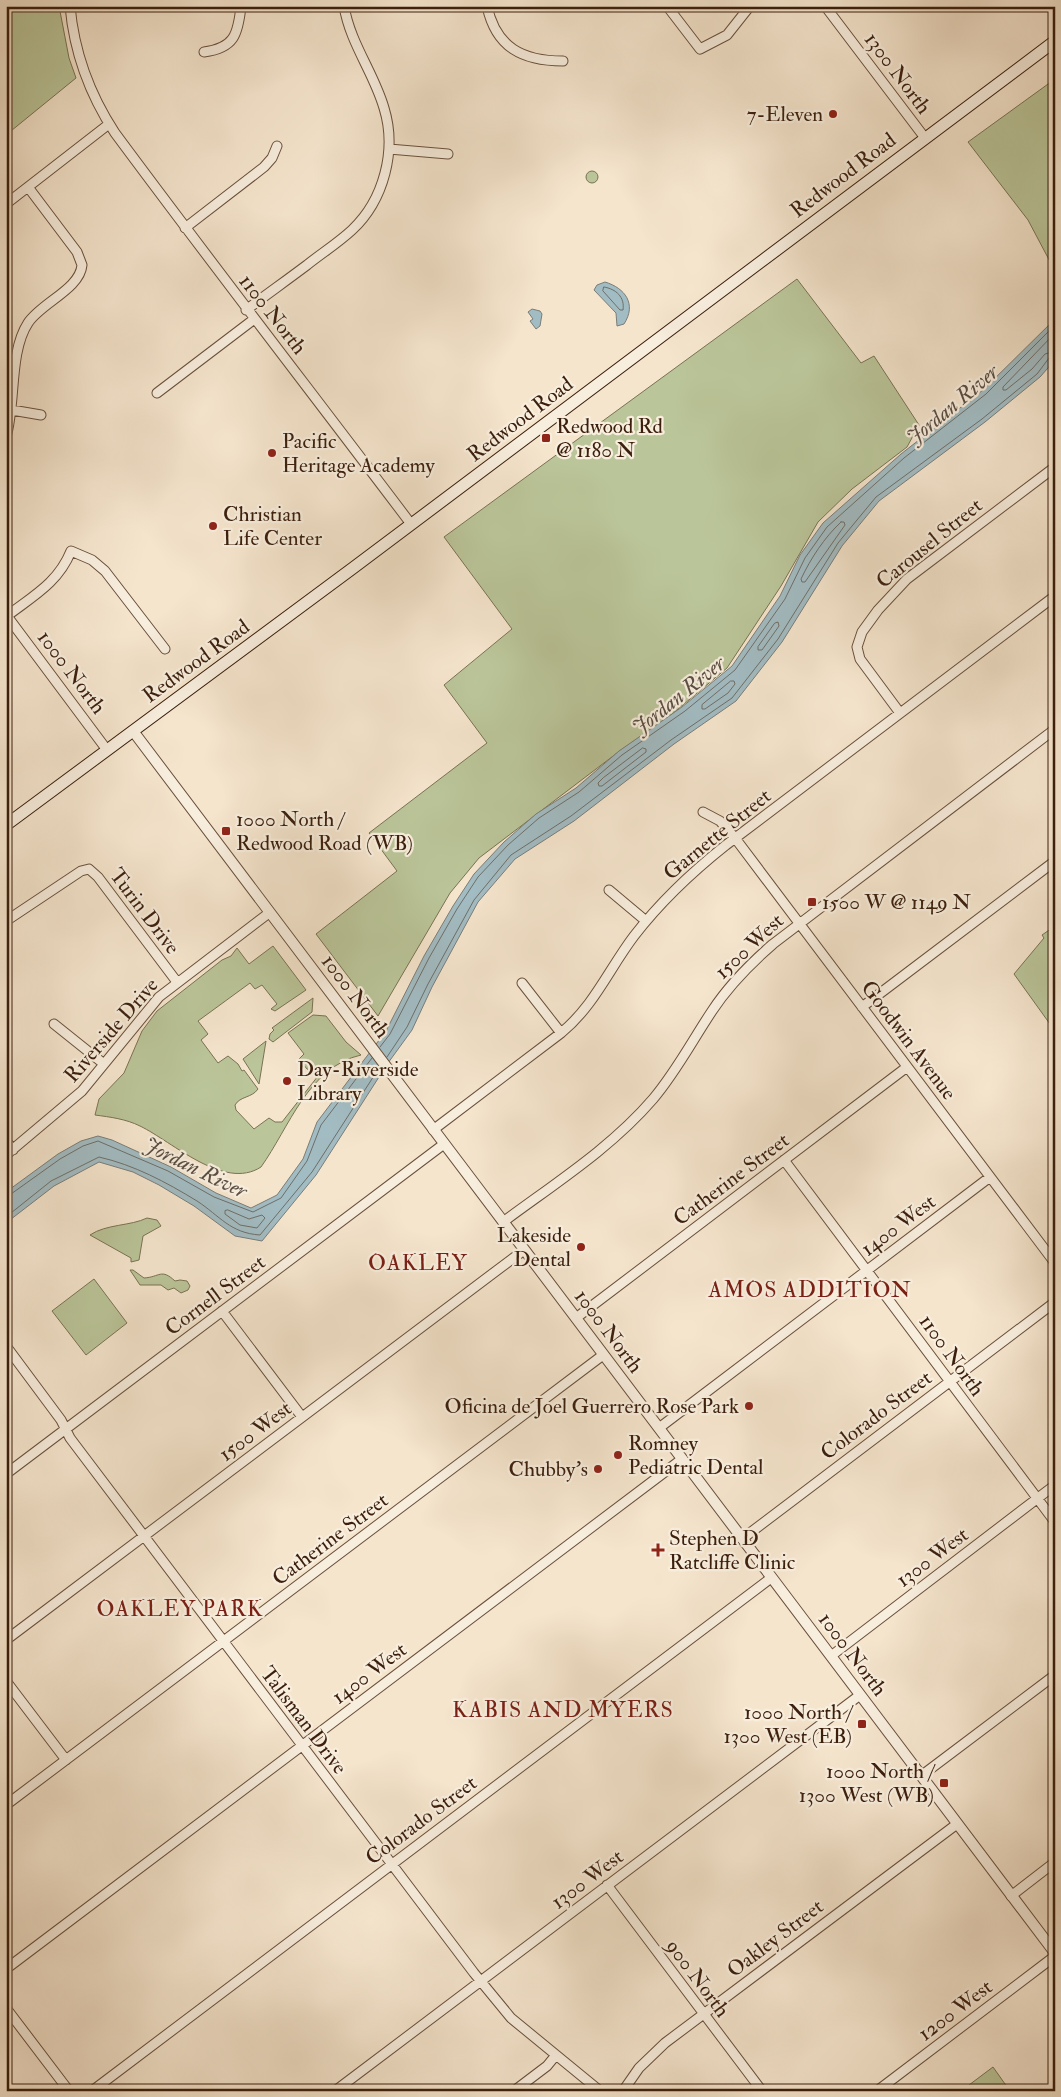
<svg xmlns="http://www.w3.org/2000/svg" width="1061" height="2097" font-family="'IM FELL Double Pica',serif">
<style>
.green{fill:#bac599;stroke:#7a7252}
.water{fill:#a2bcc3;stroke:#797d7a}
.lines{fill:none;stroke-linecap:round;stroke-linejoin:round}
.shore{stroke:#6e6e68;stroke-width:1}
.minor-casing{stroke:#6a503c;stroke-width:11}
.tertiary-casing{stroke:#6a503c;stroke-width:12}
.secondary-casing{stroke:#3b1f0c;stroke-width:13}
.minor{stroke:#f8eede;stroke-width:9}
.tertiary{stroke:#f8eede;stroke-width:10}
.secondary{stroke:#f8eede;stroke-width:11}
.poi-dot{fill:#8f2418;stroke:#f8eede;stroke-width:2}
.labels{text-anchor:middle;stroke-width:4.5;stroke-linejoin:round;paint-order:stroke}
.street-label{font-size:21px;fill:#3b1f0c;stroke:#f8eede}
.poi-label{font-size:21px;fill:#3b1f0c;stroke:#f8eede;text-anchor:start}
.water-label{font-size:22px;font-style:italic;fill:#5a4e43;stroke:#f8eede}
.neighbourhood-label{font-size:22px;letter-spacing:1px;fill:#7a1f14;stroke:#f8eede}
</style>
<rect width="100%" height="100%" fill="#f5e5cd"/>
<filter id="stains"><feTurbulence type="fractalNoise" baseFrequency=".004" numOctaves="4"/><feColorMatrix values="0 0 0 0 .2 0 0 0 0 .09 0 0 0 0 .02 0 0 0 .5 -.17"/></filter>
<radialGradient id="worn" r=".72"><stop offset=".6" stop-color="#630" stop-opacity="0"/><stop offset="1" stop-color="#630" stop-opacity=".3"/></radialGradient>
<path class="green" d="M6 6H59L69 58 76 78 6 135Z
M1055 79V271L1028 220 968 142Z
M586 177a6 6 0 1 1 12 0a6 6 0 1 1-12 0Z
M797 279 861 363 874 356 919 425 907 447 852 489 818 522 781 586 727 668 665 720 621 750 479 858 450 893 378 1016 316 934 397 871 369 833 487 743 444 685 512 629 444 537Z
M1055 926V1031L1014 974 1044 938 1042 935Z
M273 946 306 990 275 1011 271 1009 277 1004 262 985 255 989 250 983 198 1021 208 1034 201 1040 218 1063 228 1056 238 1064 242 1071 244 1070 258 1089C252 1098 240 1096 235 1105L236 1110 254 1129 269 1118 275 1122H282L318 1076 315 1072 307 1069 299 1059 304 1054 288 1033 313 1015 326 1016 346 1042 361 1055C308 1067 289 1128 261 1167 224 1191 173 1142 140 1126 126 1119 110 1117 95 1115L99 1099 124 1073 142 1031 157 1011 222 960 231 956 237 948 249 964Z
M313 998 312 1012 273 1042 269 1039 270 1034 274 1030 272 1028Z
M266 1041 259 1084 243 1059Z
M147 1218 157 1220 161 1226 143 1236 139 1260 131 1262V1258L90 1235C106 1224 131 1226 147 1218Z
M130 1270H133L144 1278C160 1277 161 1268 175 1281L180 1280 187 1281 190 1286 188 1290 181 1293 174 1288 168 1290 161 1285H140Z
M94 1279 127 1323 86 1355 52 1311Z
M993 2067 1010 2091H961Z"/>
<path class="water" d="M605 282C625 288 637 304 624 324L617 326 616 313 594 290 597 285Z
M532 309 540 311 542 314 540 326 536 329 530 321 533 319 528 312Z
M1055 319V360L1040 377 985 422 879 501 842 546 782 642 736 701 674 744 574 821 515 859 478 902 432 987 412 1030 388 1063 316 1175 262 1241 235 1236 194 1206 159 1185 133 1172 99 1162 54 1186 6 1223V1192L58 1154 81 1141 98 1136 112 1140 171 1167 216 1193 251 1208 277 1195 303 1159 317 1122 386 1031 424 956 453 906 474 874 504 842 536 814 576 788 619 751 682 707 732 666 780 596 800 555 823 523 901 454 983 390Z"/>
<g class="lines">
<path class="shore" d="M604 287C616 289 625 297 623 310H620L603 291Z
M1055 333 1003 387V390H1006L1032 369 1045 354 1055 351
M841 522H844L845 525 805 582H802L801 579C811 558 824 538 841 522Z
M775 623 778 622 779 626 762 650H758V647Z
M731 681H734L735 684 728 693 705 709H702V705Z
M643 748 646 749V752L602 786H599L598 783 603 778Z
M380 1047 390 1034 429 958 457 909 478 877 508 845 539 818 579 792 622 755 685 711 735 670 785 599 805 558 827 527 904 458 986 394 1055 325
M387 1057 407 1027 428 984 474 900 511 855 571 816 671 740 732 698 778 639 838 543 876 497 982 419 1037 374 1049 358 1055 357
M6 1195 11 1194 60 1159 83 1146 98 1141 168 1171 214 1197 253 1212 281 1198 307 1161 321 1125 372 1058
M228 1210 249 1219 262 1215 265 1218 257 1228 240 1225 225 1214V1211Z
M6 1217 51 1181 99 1157C134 1165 166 1182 197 1201 220 1216 230 1233 260 1235L312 1172 379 1068"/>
<defs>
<path id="minor" d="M70 6C74 51 90 95 115 133 212 264 312 393 411 524
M487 6C496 48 523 61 563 61
M667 6 700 49 727 35 750 6
M825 6 925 138
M204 52C234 48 238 35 241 6
M389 149 448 154
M6 204 109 124
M185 228 264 167 272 158 277 146
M246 310C266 295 287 280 307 265 322 253 338 243 352 230 384 200 397 150 384 108 374 73 350 43 344 6
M157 393 253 320
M6 409 41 415
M6 437C16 403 9 352 28 323 41 303 80 289 82 265L77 252 28 187
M900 713 860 659 857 647 862 632 878 610 907 579 1055 467
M107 750 7 616C33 596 58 583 71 551L92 560 105 571 165 649
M703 812 720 821 735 838 1055 1263
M609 890 646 921
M6 921 81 871 89 869 98 877 177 982
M522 983 561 1033
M862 1007 1055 861
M54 1024 104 1064
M433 1130 561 1033C594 1006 609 969 634 936 661 901 692 872 726 845L1055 596
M6 1141 13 1150
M6 1155 82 1091 159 997 269 913
M784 1160 1055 1522
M503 1222C554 1184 611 1148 653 1099 676 1072 692 1041 712 1011 729 985 750 964 773 944L1055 729
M222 1311 302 1417
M576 1318 907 1067
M6 1346 61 1420 70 1438 474 1973 511 2018 600 2091
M659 1428 990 1177
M6 1474 444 1144
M742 1539 1055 1302
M6 1640 524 1250
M831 1656 1055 1485
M6 1681 66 1760
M921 1776 1055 1675
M6 1805 603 1355
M607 1885 762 2091
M1011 1896 1055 1862
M6 1969 682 1459
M6 2008 69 2091
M92 2091 771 1578
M335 2091 860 1695
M514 2091 547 2066 556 2055
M623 2091 639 2068 665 2043 957 1824
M877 2091 1055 1956"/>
<path id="tertiary" d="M133 731 1055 1953"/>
<path id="secondary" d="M6 825 353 568 1055 41"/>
</defs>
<use href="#minor" class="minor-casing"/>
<use href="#tertiary" class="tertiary-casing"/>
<use href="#secondary" class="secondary-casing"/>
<use href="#minor" class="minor"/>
<use href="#tertiary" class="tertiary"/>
<use href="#secondary" class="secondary"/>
</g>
<g class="poi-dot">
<circle cx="833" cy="114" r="5"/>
<rect x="541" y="433" width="10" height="10" rx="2.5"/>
<circle cx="272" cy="453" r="5"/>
<circle cx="213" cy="526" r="5"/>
<rect x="221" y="826" width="10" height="10" rx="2.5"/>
<rect x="807" y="897" width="10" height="10" rx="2.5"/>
<circle cx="287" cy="1081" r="5"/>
<circle cx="581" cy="1247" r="5"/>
<circle cx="749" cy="1406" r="5"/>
<circle cx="618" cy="1455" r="5"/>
<circle cx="598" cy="1469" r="5"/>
<path d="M655.5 1542.5h5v5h5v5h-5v5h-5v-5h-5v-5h5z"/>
<rect x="857" y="1719" width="10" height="10" rx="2.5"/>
<rect x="939" y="1778" width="10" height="10" rx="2.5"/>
</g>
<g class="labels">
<g class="street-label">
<text transform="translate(898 73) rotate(53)" y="7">1300 North</text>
<text transform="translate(843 175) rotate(-37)" y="7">Redwood Road</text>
<text transform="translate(273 314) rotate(52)" y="7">1100 North</text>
<text transform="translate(520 419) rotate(-37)" y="7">Redwood Road</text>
<text transform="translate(929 543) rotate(-39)" y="7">Carousel Street</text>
<text transform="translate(196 661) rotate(-36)" y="7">Redwood Road</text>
<text transform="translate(72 672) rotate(53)" y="7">1000 North</text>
<text transform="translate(717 834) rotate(-39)" y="7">Garnette Street</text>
<text transform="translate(145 911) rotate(53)" y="7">Turin Drive</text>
<text transform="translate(749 946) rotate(-43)" y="7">1500 West</text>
<text transform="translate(356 996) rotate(53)" y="7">1000 North</text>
<text transform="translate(111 1030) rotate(-49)" y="7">Riverside Drive</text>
<text transform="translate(909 1040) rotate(53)" y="7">Goodwin Avenue</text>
<text transform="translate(731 1179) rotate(-37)" y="7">Catherine Street</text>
<text transform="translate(898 1225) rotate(-37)" y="7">1400 West</text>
<text transform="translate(215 1295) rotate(-37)" y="7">Cornell Street</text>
<text transform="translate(609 1331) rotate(53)" y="7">1000 North</text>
<text transform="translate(952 1355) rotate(54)" y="7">1100 North</text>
<text transform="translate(876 1415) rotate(-37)" y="7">Colorado Street</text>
<text transform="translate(255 1431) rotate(-37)" y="7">1500 West</text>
<text transform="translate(330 1539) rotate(-37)" y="7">Catherine Street</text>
<text transform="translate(932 1557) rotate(-37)" y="7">1300 West</text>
<text transform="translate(853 1654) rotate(53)" y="7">1000 North</text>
<text transform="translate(369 1673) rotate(-37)" y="7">1400 West</text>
<text transform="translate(304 1720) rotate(53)" y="7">Talisman Drive</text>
<text transform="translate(421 1820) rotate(-37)" y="7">Colorado Street</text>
<text transform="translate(587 1879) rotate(-37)" y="7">1300 West</text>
<text transform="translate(775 1938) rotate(-37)" y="7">Oakley Street</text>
<text transform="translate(698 1978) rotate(53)" y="7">900 North</text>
<text transform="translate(955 2010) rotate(-37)" y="7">1200 West</text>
</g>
<g class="poi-label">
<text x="823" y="121" text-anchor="end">7-Eleven</text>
<text x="556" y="433">Redwood Rd<tspan x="556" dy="24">@ 1180 N</tspan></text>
<text x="282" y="448">Pacific<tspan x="282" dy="24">Heritage Academy</tspan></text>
<text x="223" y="521">Christian<tspan x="223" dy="24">Life Center</tspan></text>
<text x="236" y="826">1000 North /<tspan x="236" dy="24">Redwood Road (WB)</tspan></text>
<text x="822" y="909">1500 W @ 1149 N</text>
<text x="297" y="1076">Day-Riverside<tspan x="297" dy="24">Library</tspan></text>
<text x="571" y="1242" text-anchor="end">Lakeside<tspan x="571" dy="24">Dental</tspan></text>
<text x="739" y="1413" text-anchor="end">Oficina de Joel Guerrero Rose Park</text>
<text x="628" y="1450">Romney<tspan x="628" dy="24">Pediatric Dental</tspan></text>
<text x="588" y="1476" text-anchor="end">Chubby's</text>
<text x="669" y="1545">Stephen D<tspan x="669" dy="24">Ratcliffe Clinic</tspan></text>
<text x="852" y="1719" text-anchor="end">1000 North /<tspan x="852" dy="24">1300 West (EB)</tspan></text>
<text x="934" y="1778" text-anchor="end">1000 North /<tspan x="934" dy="24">1300 West (WB)</tspan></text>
</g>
<g class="water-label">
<text transform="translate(952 404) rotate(-40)" y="8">Jordan River</text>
<text transform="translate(678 695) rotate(-39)" y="8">Jordan River</text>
<text transform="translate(196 1167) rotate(26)" y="8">Jordan River</text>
</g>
<g class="neighbourhood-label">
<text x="418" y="1270">OAKLEY</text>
<text x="810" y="1297">AMOS ADDITION</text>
<text x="180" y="1616">OAKLEY PARK</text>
<text x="563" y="1717">KABIS AND MYERS</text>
</g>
</g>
<rect width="1061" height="2097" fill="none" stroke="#f5e5cd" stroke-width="25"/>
<rect x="8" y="8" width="1046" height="2082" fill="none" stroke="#3b1f0c" stroke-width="2.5"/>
<rect x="12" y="12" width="1036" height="2072" fill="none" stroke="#3b1f0c"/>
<rect width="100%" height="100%" filter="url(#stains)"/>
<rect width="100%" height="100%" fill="url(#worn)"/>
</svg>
